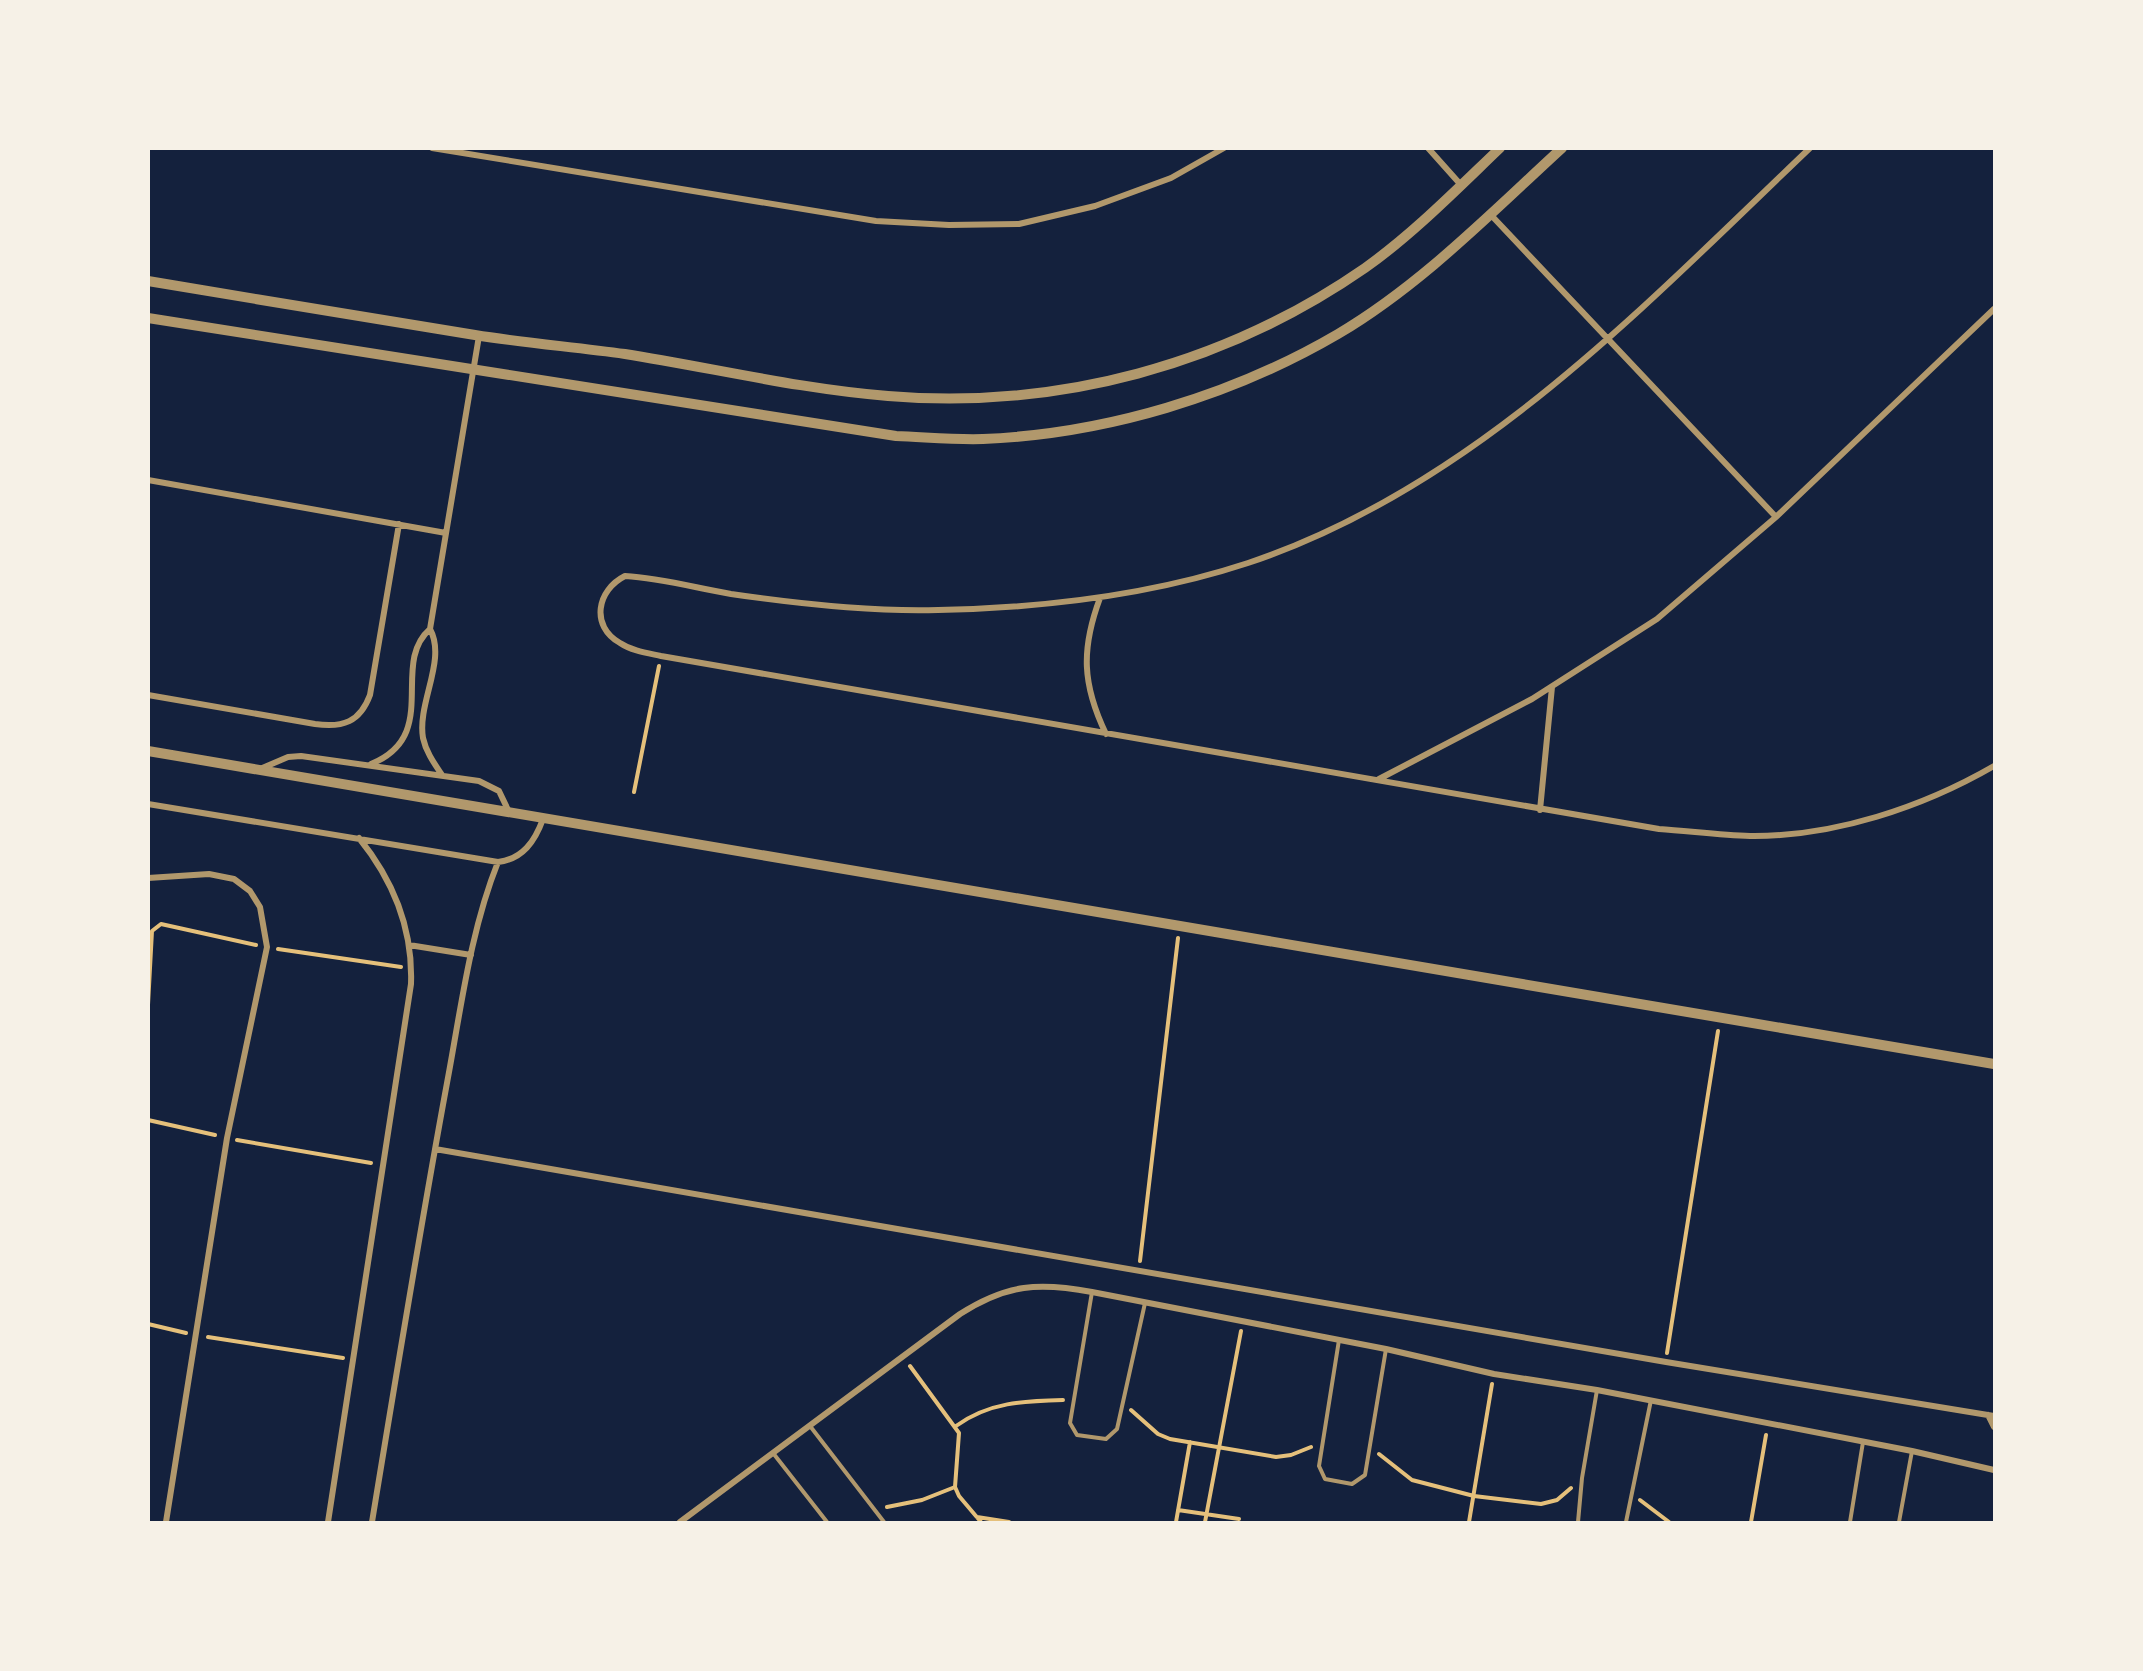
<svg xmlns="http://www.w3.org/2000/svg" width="2143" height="1671" font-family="Arial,sans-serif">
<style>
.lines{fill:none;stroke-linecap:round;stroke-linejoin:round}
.path{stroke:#e5c07b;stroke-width:4}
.service{stroke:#b1986c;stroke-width:4}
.minor{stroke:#b1986c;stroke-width:6}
.tertiary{stroke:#b1986c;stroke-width:10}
</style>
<rect width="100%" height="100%" fill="#14213d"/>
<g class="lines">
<path class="path" d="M634 792 659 666
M278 949 401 967
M148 1005 152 931 161 924 256 945
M148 1120 215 1135
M237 1140 371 1163
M1140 1261 1178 938
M148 1324 186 1333
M208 1337 343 1358
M1667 1353 1718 1031
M910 1366 959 1433 955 1487 959 1496 981 1522
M1131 1410 1158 1434 1170 1439 1276 1457 1291 1455 1311 1447
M956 1426C989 1402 1024 1401 1063 1400
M1379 1454 1412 1480 1474 1496 1541 1504 1557 1500 1571 1488
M1640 1500 1669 1522
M887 1507 922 1500 955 1487
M1178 1510 1239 1519
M977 1517 1009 1522
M1176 1522 1190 1442
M1205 1522 1241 1331
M1469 1522 1492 1384
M1751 1522 1766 1435"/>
<path class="service" d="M1092 1292 1070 1423 1077 1435 1106 1439 1117 1429 1145 1303
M1339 1340 1319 1466 1325 1479 1352 1484 1365 1475 1386 1349
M810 1426 884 1522
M773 1453 827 1522
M1578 1522 1582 1478 1597 1390
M1626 1522 1651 1400
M1850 1522 1863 1442
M1899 1522 1912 1451"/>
<path class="minor" d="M432 148 876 221 949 225 1019 224 1095 206 1171 178 1224 148
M1428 148 1461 185
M1810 148C1643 307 1473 488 1248 563 1151 595 1040 608 938 610 869 612 799 604 731 594 696 588 661 578 625 576 597 590 590 626 620 643 632 651 647 653 661 656L1659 829C1689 831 1720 835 1750 836 1834 837 1923 807 1994 766
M1490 214 1776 517
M148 480 446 533
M1100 598C1081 649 1082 684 1106 734
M148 695 315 724C343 728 360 722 370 695L399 524
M371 764C442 735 389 665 430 629
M260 769 288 757 301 756 479 781 499 791 509 812
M442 775C434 763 426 752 423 738 417 703 447 660 430 629L479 336
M1379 779 1532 699 1657 619 1776 517 1994 309
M148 804 498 862C523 859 535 841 543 819
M1540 810 1552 687
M148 878 209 874 234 879 250 891 260 907 267 947 227 1138 166 1522
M409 945 471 955
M435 1149 1666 1362 1994 1416
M1988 1415 1994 1427
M328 1522 411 984C413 929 393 880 359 838
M372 1522C396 1376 420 1229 447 1083 461 1009 470 932 498 862
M680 1522 960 1314C1007 1284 1039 1282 1092 1292L1386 1349 1494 1374 1597 1390 1912 1451 1994 1470"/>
<path class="tertiary" d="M148 281C257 299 366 318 475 335 525 343 575 347 625 354 713 368 800 389 888 396 1058 410 1225 365 1365 268 1413 234 1457 189 1500 148
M148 318 896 436C925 437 954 440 983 439 1105 434 1232 396 1338 334 1421 285 1491 213 1562 148
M148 751 1994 1064"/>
</g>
<rect width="2143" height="1671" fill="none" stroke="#f6f1e7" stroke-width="300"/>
</svg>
